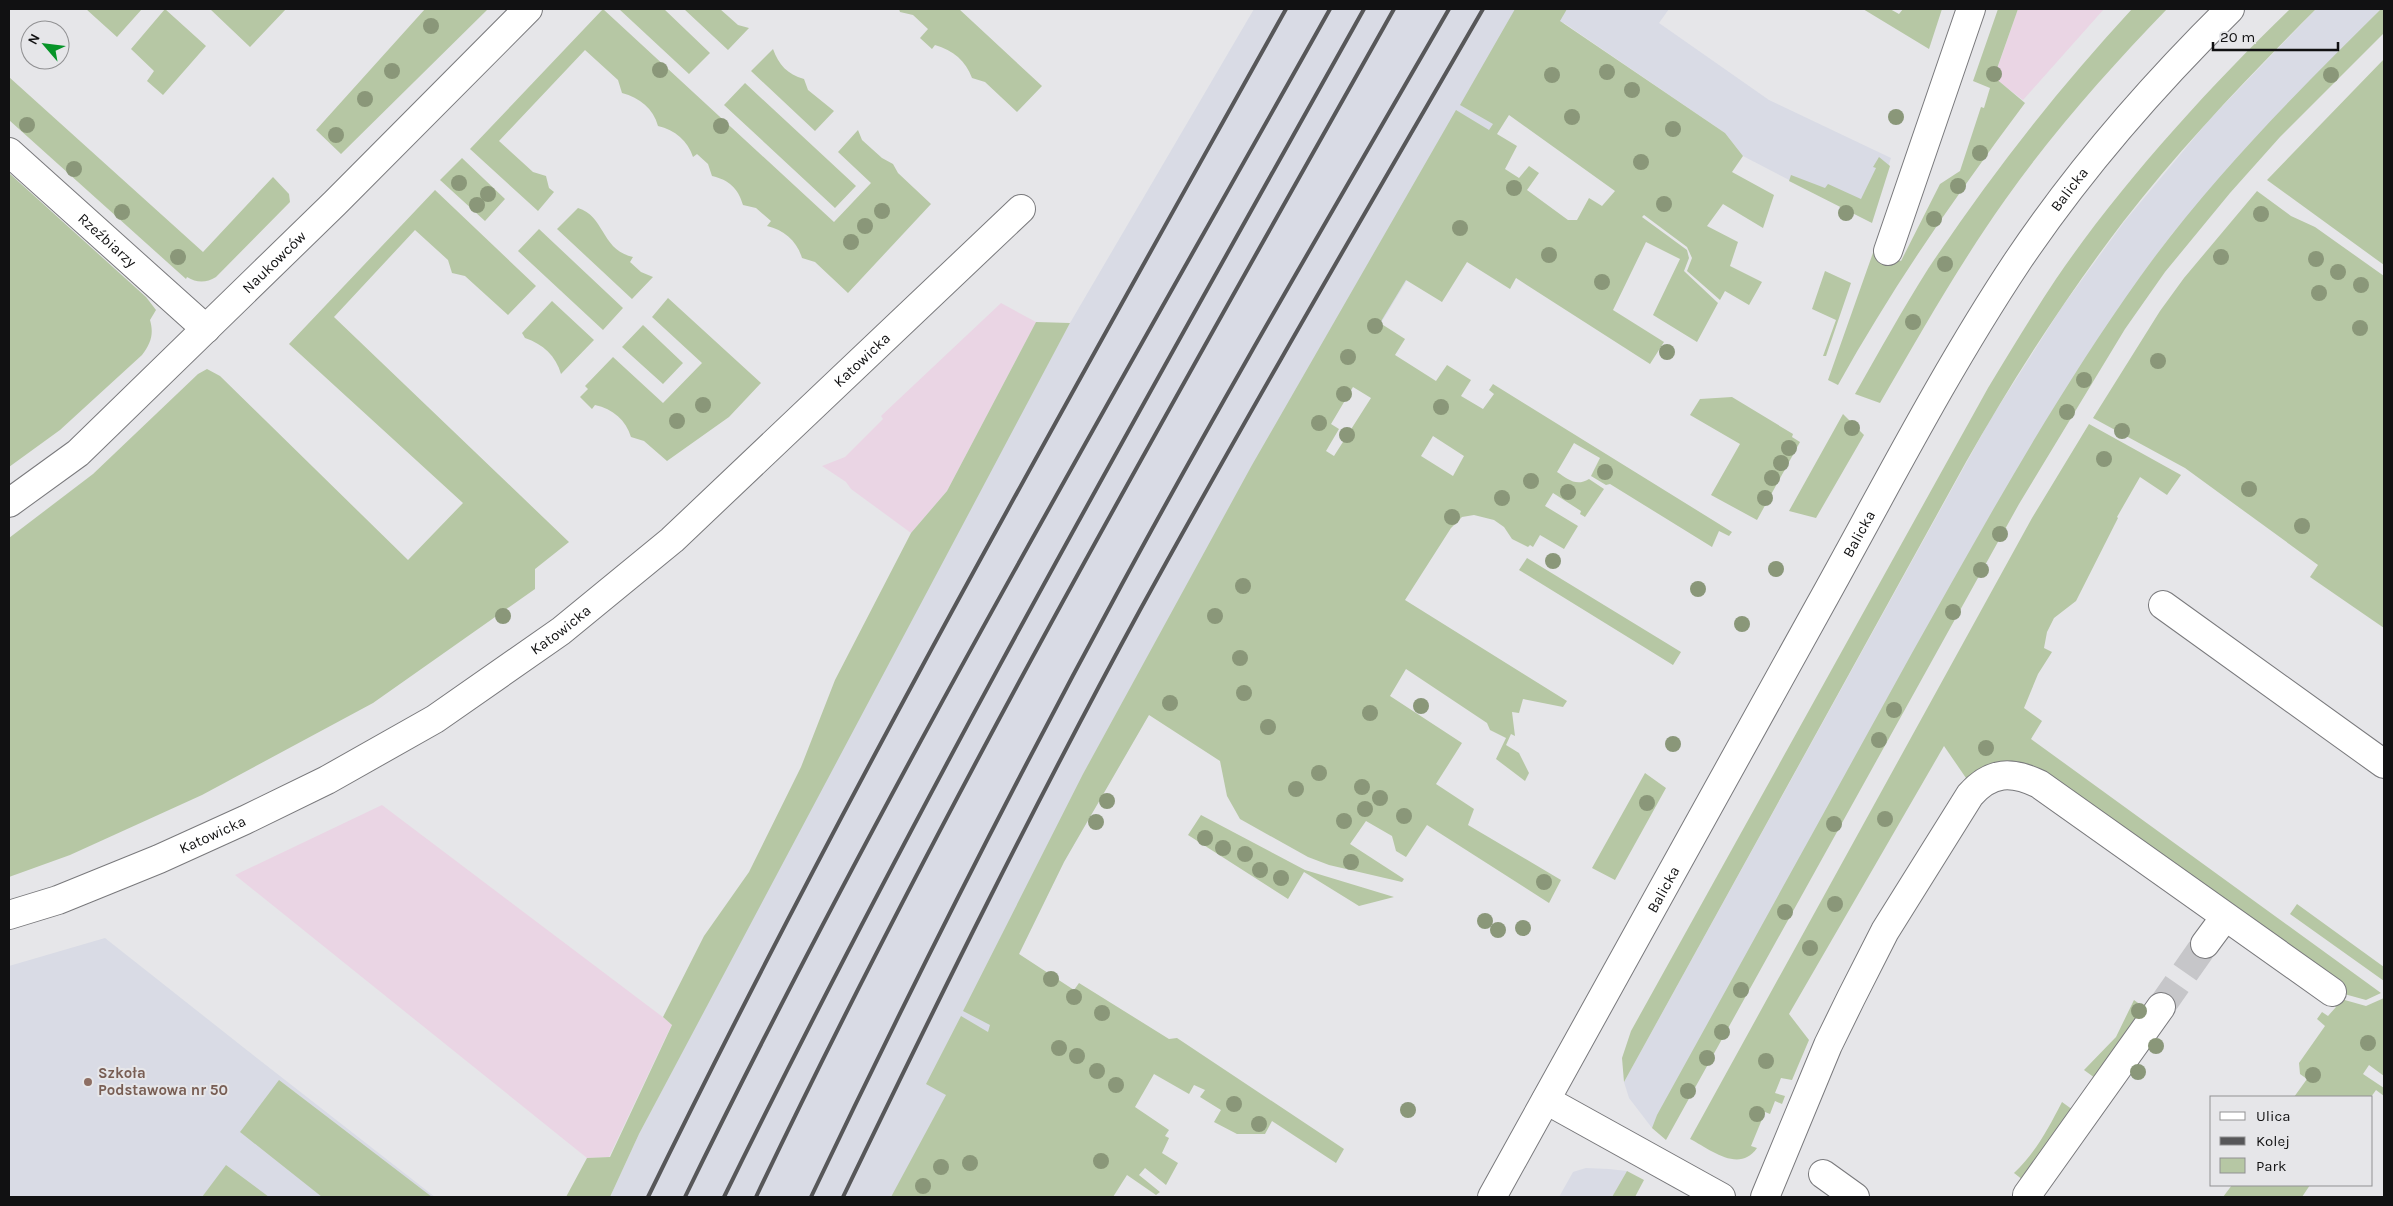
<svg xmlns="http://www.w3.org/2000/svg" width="2393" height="1206" font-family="Karla,sans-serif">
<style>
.commercial{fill:#ead5e4}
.built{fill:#d9dbe5}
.green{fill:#b6c7a4;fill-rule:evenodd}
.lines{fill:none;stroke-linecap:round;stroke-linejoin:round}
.minor-tunnel{stroke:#c6c6c9;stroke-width:28;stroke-dasharray:28 14;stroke-linecap:butt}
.minor-casing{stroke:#79797c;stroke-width:30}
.minor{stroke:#fff;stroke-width:28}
.rail{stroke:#575759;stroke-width:4}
.tree{fill:#8a9779}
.education-dot{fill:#8d6e63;stroke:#e6e6e9;stroke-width:2}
.labels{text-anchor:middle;stroke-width:4;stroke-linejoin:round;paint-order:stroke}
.street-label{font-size:15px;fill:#111112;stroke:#e6e6e9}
.education-label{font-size:15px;font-weight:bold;fill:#785e54;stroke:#e6e6e9;text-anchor:start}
</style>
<rect width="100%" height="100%" fill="#e6e6e9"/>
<path class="commercial" d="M2018 9H2104L2023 100 1994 78Z
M1001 303 1036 322 947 491 911 533 851 489 846 482 822 466 845 457 883 419 881 416Z
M382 805 672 1024 609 1157 587 1158 235 875Z"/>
<path class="built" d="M1254 9H1669L1659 23 1769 100 1891 158 1870 222 1743 156 1725 133 1564 23 1265 513 1064 862 1019 954 1023 957 1016 1011 891 1197H610L639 1134 943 556 1070 323Z
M2316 9H2381L2255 139 2172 234 2141 276 2020 465 1980 533 1652 1128 1629 1098 1624 1082 1990 420 2062 307 2124 222 2209 120Z
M105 938 248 1051 435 1197H9V966Z
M1586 1168 1609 1169 1627 1171 1612 1197H1559L1573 1172Z"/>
<path class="green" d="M86 9H142L117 37Z
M165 9 206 46 163 95 147 81 154 71 131 49Z
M210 9H286L250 47Z
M425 9H488L341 154 316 130Z
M603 9 834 222 871 183 838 152 858 130 862 140 882 158 893 164 898 173 931 204 848 293 815 262 802 258C797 241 784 230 767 226L771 221 756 208 743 205C738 188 729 180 712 176L708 164 697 154 693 157C688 141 675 130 658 126 653 108 640 98 622 93L618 80 585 50 499 141 533 172 546 176 549 188 554 192 538 211 470 149Z
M619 9H664L710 53 689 74Z
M684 9H720L738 25 749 28 728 50Z
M899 9H959L1042 86 1017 112 985 82 972 78C966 61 953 50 935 45L932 49 920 38 928 29 913 15 900 12Z
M1515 9H1567L1560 21 1725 133 1743 156 1732 172 1774 195 1763 228 1723 204 1707 226 1738 242 1730 266 1762 282 1749 305 1725 291 1720 300 1687 271 1692 258 1687 247 1644 215 1642 217 1687 250 1689 258 1684 271 1718 303 1697 342 1653 315 1680 259 1646 242 1613 310 1664 342 1650 364 1516 278 1510 289 1467 262 1442 302 1406 280 1380 323 1405 339 1395 355 1436 381 1447 365 1471 380 1461 396 1483 409 1494 394 1489 390 1493 384 1732 532 1729 536 1719 531 1712 547 1610 484 1606 485 1591 476 1600 458 1574 443 1557 472C1568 479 1576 487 1589 479L1604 489 1585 517 1580 514 1581 511 1553 493 1545 506 1578 526 1564 549 1540 535 1533 547 1530 545 1528 547 1512 539 1504 527 1494 520 1474 515 1462 517 1451 528 1405 600 1567 701 1563 707 1523 699 1519 713 1512 712 1515 736 1511 734 1506 745 1519 753 1529 773 1525 781 1496 759 1506 738 1490 730 1487 723 1406 669 1390 696 1462 743 1436 784 1474 809 1468 825 1561 880 1549 903 1427 825 1406 857 1396 851 1392 836 1366 821 1350 844 1404 879 1402 882 1329 865 1308 857 1240 819 1227 796 1220 761 1149 715 1064 862 1019 954 1074 990 1079 983 1169 1039 1177 1038 1344 1149 1336 1163 1272 1121 1265 1134H1237L1214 1122 1221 1110 1200 1097 1205 1090 1194 1085 1189 1094 1154 1074 1135 1107 1169 1130 1165 1136 1169 1138 1162 1153 1178 1163 1166 1185 1145 1168 1139 1175 1160 1192 1156 1195 1127 1175 1113 1197H891L946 1095 926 1084 961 1016 988 1032 990 1025 963 1011 1083 774 1252 465 1456 110 1489 130 1493 124 1460 105ZM1509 115 1615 191 1602 206 1589 198 1577 220H1568L1527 190 1539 173 1529 166 1519 178 1505 169 1517 146 1497 134ZM1353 387 1371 398 1334 456 1326 451 1339 429 1331 424ZM1433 436 1464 456 1453 476 1421 456Z
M1863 9H1890L1899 14 1903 9H1942L1929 49Z
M1998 9H2018L1994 77 2025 103C1957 194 1893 286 1838 385L1828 380 1874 250 1901 261 1940 184 1960 171 1981 107 1984 108 1990 88 1973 81Z
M2132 9H2167C2110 68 2053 132 2005 200 1959 265 1920 334 1880 403L1855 394C1879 352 1902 310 1928 269 1989 177 2057 90 2132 9Z
M2290 9H2316C2248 77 2182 146 2123 222 2065 298 2013 379 1966 462L1624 1082 1622 1058 1631 1031 1988 388C2010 352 2032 315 2056 279 2120 185 2208 88 2290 9Z
M2381 9H2384V33L2280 137 2230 193 2165 272 2125 329 2019 504 1666 1140 1652 1128 1657 1115C1742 961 1827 807 1912 653 1984 525 2055 396 2140 277 2210 179 2296 93 2381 9Z
M773 49C779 65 787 74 804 79L808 90 834 111 815 131 751 71Z
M2384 59V265L2267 180Z
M9 77 203 252 273 177 289 194 290 202 216 277C206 283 197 283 187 277L186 279 9 120Z
M745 83 856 186 835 208 724 105Z
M1879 157 1890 166 1872 223 1789 181 1791 175 1825 188 1828 184 1861 199 1876 168 1873 167Z
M462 158 505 199 485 221 440 180Z
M9 173 146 297 156 310 150 320C154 334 151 343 142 355L60 430 9 467Z
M435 190 536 286 508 315 465 276 452 273 448 260 415 230 334 317 569 542 535 569V589L373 703 202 795 70 855 9 877V538L93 474 198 374 207 369 220 376 408 560 463 503 289 344Z
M2257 191 2291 216 2315 227 2384 276V628L2310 577 2318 565 2185 468 2093 418 2160 311 2184 278Z
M578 208C605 216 601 250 633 257L630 262 641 272 653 277 632 299 557 229Z
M539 229 623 308 603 330 518 251Z
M1825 271 1851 283 1826 356H1823L1836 320 1812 309Z
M668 298 761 383 729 417 667 461 644 441 631 437C626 420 613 409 595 405L592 409 580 397 588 389 585 386 613 357 663 403 702 363 652 317Z
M552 301 594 340 561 374C556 356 543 344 525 338L522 333Z
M1036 322 1070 323 639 1134 610 1197H566L587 1158 610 1157 672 1025 663 1017 704 936 749 872 801 767 835 680 911 533 947 491Z
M643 325 683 363 663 384 622 347Z
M1732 397 1793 434 1792 437 1800 442 1757 520 1711 495 1740 444 1690 415 1700 399Z
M1843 414 1864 435 1816 518 1789 511Z
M2089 424 2181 475 2167 495 2140 477 2117 517 2118 518 2076 601 2054 618 2047 632 2044 648 2052 652 2038 674 2024 708 2042 721 2031 739 2381 993 2366 1000 2337 992 2047 773C2014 756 1996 756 1966 778L1944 746 1789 1014 1809 1040 1792 1080 1781 1078 1775 1093 1785 1096 1782 1104 1775 1101 1770 1114 1765 1112 1751 1146 1757 1148C1739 1174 1710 1149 1690 1139L2032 518Z
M1527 558 1681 652 1673 665 1519 570Z
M1645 773 1666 788 1615 880 1592 868Z
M1201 815 1305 870 1394 897 1359 906 1304 872 1288 899 1188 835Z
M2297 904 2384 967V981L2290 914Z
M2334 997 2366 1006 2384 998V1076L2369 1065 2363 1074 2384 1088V1096L2376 1090 2371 1097H2294L2307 1079 2300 1074 2299 1063 2325 1026 2317 1019 2322 1012 2328 1016 2336 1007 2329 1002Z
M2134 1000 2145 1008 2095 1078 2084 1070 2116 1037Z
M279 1080 432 1197H322L240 1132Z
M2062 1102 2073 1110 2023 1180 2014 1173C2036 1152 2048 1129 2062 1102Z
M226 1165 269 1197H202Z
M1627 1171 1644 1180 1635 1197H1612Z
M2232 1185H2310L2302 1197H2223Z"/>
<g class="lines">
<path class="minor-tunnel" d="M2161 1007 2205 944"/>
<defs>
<g id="minor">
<path id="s1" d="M9 152 206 329"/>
<path d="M1888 251 1971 9"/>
<path id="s2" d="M9 503 78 453 335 203 528 9"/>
<path d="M2163 605 2384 764"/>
<path id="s3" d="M9 915 58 900 159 859 245 820 327 780 435 719 561 631 672 540 1021 209"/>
<path d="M2205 944 2225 917"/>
<path d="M1546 1100 1721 1197"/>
<path d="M1823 1174 1855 1197"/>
<path d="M2027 1195 2161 1007"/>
<path id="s4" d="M1492 1197C1602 1000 1712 803 1820 605 1884 490 1944 372 2017 262 2078 171 2152 86 2230 9"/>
<path d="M1765 1197 1828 1045 1851 998 1885 931 1970 795C1991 771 2012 771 2039 784L2332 992"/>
</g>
</defs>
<use href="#minor" class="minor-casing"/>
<use href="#minor" class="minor"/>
<path class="rail" d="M648 1197C845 793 1067 402 1286 9
M685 1197C882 792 1110 402 1330 9
M724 1197C922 793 1145 401 1364 9
M756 1197C949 791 1174 401 1394 9
M811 1197C909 991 1012 787 1121 586 1226 392 1339 200 1449 9
M843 1197C938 1000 1035 803 1140 610 1251 408 1368 208 1483 9"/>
</g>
<g class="tree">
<circle cx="431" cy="26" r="8"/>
<circle cx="660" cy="70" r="8"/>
<circle cx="392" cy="71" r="8"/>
<circle cx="1607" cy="72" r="8"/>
<circle cx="1994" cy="74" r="8"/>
<circle cx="1552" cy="75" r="8"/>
<circle cx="2331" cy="75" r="8"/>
<circle cx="1632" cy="90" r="8"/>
<circle cx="365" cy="99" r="8"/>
<circle cx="1572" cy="117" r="8"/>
<circle cx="1896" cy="117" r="8"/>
<circle cx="27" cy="125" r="8"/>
<circle cx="721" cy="126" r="8"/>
<circle cx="1673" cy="129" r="8"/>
<circle cx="336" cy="135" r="8"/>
<circle cx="1980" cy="153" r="8"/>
<circle cx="1641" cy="162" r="8"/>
<circle cx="74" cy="169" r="8"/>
<circle cx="459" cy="183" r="8"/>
<circle cx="1958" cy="186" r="8"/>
<circle cx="1514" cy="188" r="8"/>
<circle cx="488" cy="194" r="8"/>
<circle cx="1664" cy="204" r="8"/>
<circle cx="477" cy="205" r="8"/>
<circle cx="882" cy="211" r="8"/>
<circle cx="122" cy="212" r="8"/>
<circle cx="1846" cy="213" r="8"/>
<circle cx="2261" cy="214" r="8"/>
<circle cx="1934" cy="219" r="8"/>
<circle cx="865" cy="226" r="8"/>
<circle cx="1460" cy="228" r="8"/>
<circle cx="851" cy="242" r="8"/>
<circle cx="1549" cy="255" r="8"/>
<circle cx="178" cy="257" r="8"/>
<circle cx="2221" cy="257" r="8"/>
<circle cx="2316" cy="259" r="8"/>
<circle cx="1945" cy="264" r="8"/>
<circle cx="2338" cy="272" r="8"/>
<circle cx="1602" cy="282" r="8"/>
<circle cx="2361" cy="285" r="8"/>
<circle cx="2319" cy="293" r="8"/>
<circle cx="1913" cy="322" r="8"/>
<circle cx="1375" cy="326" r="8"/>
<circle cx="2360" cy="328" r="8"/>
<circle cx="1667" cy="352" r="8"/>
<circle cx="1348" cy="357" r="8"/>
<circle cx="2158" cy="361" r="8"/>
<circle cx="2084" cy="380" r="8"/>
<circle cx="1344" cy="394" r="8"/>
<circle cx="703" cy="405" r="8"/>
<circle cx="1441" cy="407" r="8"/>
<circle cx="2067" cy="412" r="8"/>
<circle cx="677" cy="421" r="8"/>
<circle cx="1319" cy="423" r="8"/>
<circle cx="1852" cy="428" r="8"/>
<circle cx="2122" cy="431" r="8"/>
<circle cx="1347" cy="435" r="8"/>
<circle cx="1789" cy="448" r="8"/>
<circle cx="2104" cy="459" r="8"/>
<circle cx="1781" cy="463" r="8"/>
<circle cx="1605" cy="472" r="8"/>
<circle cx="1772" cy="478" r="8"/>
<circle cx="1531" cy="481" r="8"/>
<circle cx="2249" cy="489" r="8"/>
<circle cx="1568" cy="492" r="8"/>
<circle cx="1502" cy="498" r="8"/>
<circle cx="1765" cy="498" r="8"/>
<circle cx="1452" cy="517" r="8"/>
<circle cx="2302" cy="526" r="8"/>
<circle cx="2000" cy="534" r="8"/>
<circle cx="1553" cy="561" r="8"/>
<circle cx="1776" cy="569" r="8"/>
<circle cx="1981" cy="570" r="8"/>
<circle cx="1243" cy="586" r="8"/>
<circle cx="1698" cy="589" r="8"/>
<circle cx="1953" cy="612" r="8"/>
<circle cx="503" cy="616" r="8"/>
<circle cx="1215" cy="616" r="8"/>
<circle cx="1742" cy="624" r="8"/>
<circle cx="1240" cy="658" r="8"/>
<circle cx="1244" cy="693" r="8"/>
<circle cx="1170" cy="703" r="8"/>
<circle cx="1421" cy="706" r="8"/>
<circle cx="1894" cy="710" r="8"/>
<circle cx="1370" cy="713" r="8"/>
<circle cx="1268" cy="727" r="8"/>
<circle cx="1879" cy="740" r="8"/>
<circle cx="1673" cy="744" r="8"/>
<circle cx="1986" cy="748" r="8"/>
<circle cx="1319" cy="773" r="8"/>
<circle cx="1362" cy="787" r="8"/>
<circle cx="1296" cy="789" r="8"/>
<circle cx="1380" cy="798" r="8"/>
<circle cx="1107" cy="801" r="8"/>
<circle cx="1647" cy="803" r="8"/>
<circle cx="1365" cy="809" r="8"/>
<circle cx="1404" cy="816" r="8"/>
<circle cx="1885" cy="819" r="8"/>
<circle cx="1344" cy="821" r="8"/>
<circle cx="1096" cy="822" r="8"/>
<circle cx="1834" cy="824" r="8"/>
<circle cx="1205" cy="838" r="8"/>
<circle cx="1223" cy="848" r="8"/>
<circle cx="1245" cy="854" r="8"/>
<circle cx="1351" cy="862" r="8"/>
<circle cx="1260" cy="870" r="8"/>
<circle cx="1281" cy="878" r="8"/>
<circle cx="1544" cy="882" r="8"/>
<circle cx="1835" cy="904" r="8"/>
<circle cx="1785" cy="912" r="8"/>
<circle cx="1485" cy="921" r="8"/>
<circle cx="1523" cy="928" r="8"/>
<circle cx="1498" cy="930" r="8"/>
<circle cx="1810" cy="948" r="8"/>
<circle cx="1051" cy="979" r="8"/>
<circle cx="1741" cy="990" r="8"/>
<circle cx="1074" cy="997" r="8"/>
<circle cx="2139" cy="1011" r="8"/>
<circle cx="1102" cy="1013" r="8"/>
<circle cx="1722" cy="1032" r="8"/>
<circle cx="2368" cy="1043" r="8"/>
<circle cx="2156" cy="1046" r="8"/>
<circle cx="1059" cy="1048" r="8"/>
<circle cx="1077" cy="1056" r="8"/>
<circle cx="1707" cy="1058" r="8"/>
<circle cx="1766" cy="1061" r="8"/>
<circle cx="1097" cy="1071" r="8"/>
<circle cx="2138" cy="1072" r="8"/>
<circle cx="2313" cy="1075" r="8"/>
<circle cx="1116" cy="1085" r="8"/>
<circle cx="1688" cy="1091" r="8"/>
<circle cx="1234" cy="1104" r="8"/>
<circle cx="1408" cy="1110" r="8"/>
<circle cx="1757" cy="1114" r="8"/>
<circle cx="1259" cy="1124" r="8"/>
<circle cx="1101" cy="1161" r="8"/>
<circle cx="970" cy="1163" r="8"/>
<circle cx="941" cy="1167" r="8"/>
<circle cx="923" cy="1186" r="8"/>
</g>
<circle class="education-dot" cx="88" cy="1082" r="5"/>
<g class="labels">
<g class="street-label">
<text dy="5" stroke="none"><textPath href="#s4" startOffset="1162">Balicka</textPath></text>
<text dy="5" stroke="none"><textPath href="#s1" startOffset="132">Rzeźbiarzy</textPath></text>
<text dy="5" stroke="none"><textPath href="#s2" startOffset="359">Naukowców</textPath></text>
<text dy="5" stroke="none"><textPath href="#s3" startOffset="1029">Katowicka</textPath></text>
<text dy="5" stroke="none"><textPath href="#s4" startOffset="758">Balicka</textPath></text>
<text dy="5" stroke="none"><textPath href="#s3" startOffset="624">Katowicka</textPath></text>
<text dy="5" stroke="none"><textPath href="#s3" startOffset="219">Katowicka</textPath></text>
<text dy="5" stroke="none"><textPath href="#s4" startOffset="352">Balicka</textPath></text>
</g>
<g class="education-label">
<text x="98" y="1078">Szkoła<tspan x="98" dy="17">Podstawowa nr 50</tspan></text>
</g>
</g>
<rect width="2393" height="1206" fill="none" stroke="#111112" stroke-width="20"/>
<rect x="2210" y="1096" width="162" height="90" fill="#e6e6e9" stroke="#919193"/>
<rect x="2220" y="1112" width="25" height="8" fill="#ffffff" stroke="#919193"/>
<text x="2256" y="1121" font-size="15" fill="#111112">Ulica</text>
<rect x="2220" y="1137" width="25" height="8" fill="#575759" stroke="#919193"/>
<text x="2256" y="1146" font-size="15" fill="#111112">Kolej</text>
<rect x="2220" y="1158" width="25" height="15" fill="#b6c7a4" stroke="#919193"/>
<text x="2256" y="1171" font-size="15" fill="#111112">Park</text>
<g transform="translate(45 45) rotate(298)"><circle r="24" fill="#e6e6e9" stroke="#919193"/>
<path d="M0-4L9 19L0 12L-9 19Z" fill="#079428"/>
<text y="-8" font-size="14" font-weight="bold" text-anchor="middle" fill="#111112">N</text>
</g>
<path d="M2213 42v8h125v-8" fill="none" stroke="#111112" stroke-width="2.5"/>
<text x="2220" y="42" font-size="15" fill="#111112" stroke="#e6e6e9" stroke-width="4" paint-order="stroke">20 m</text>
</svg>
